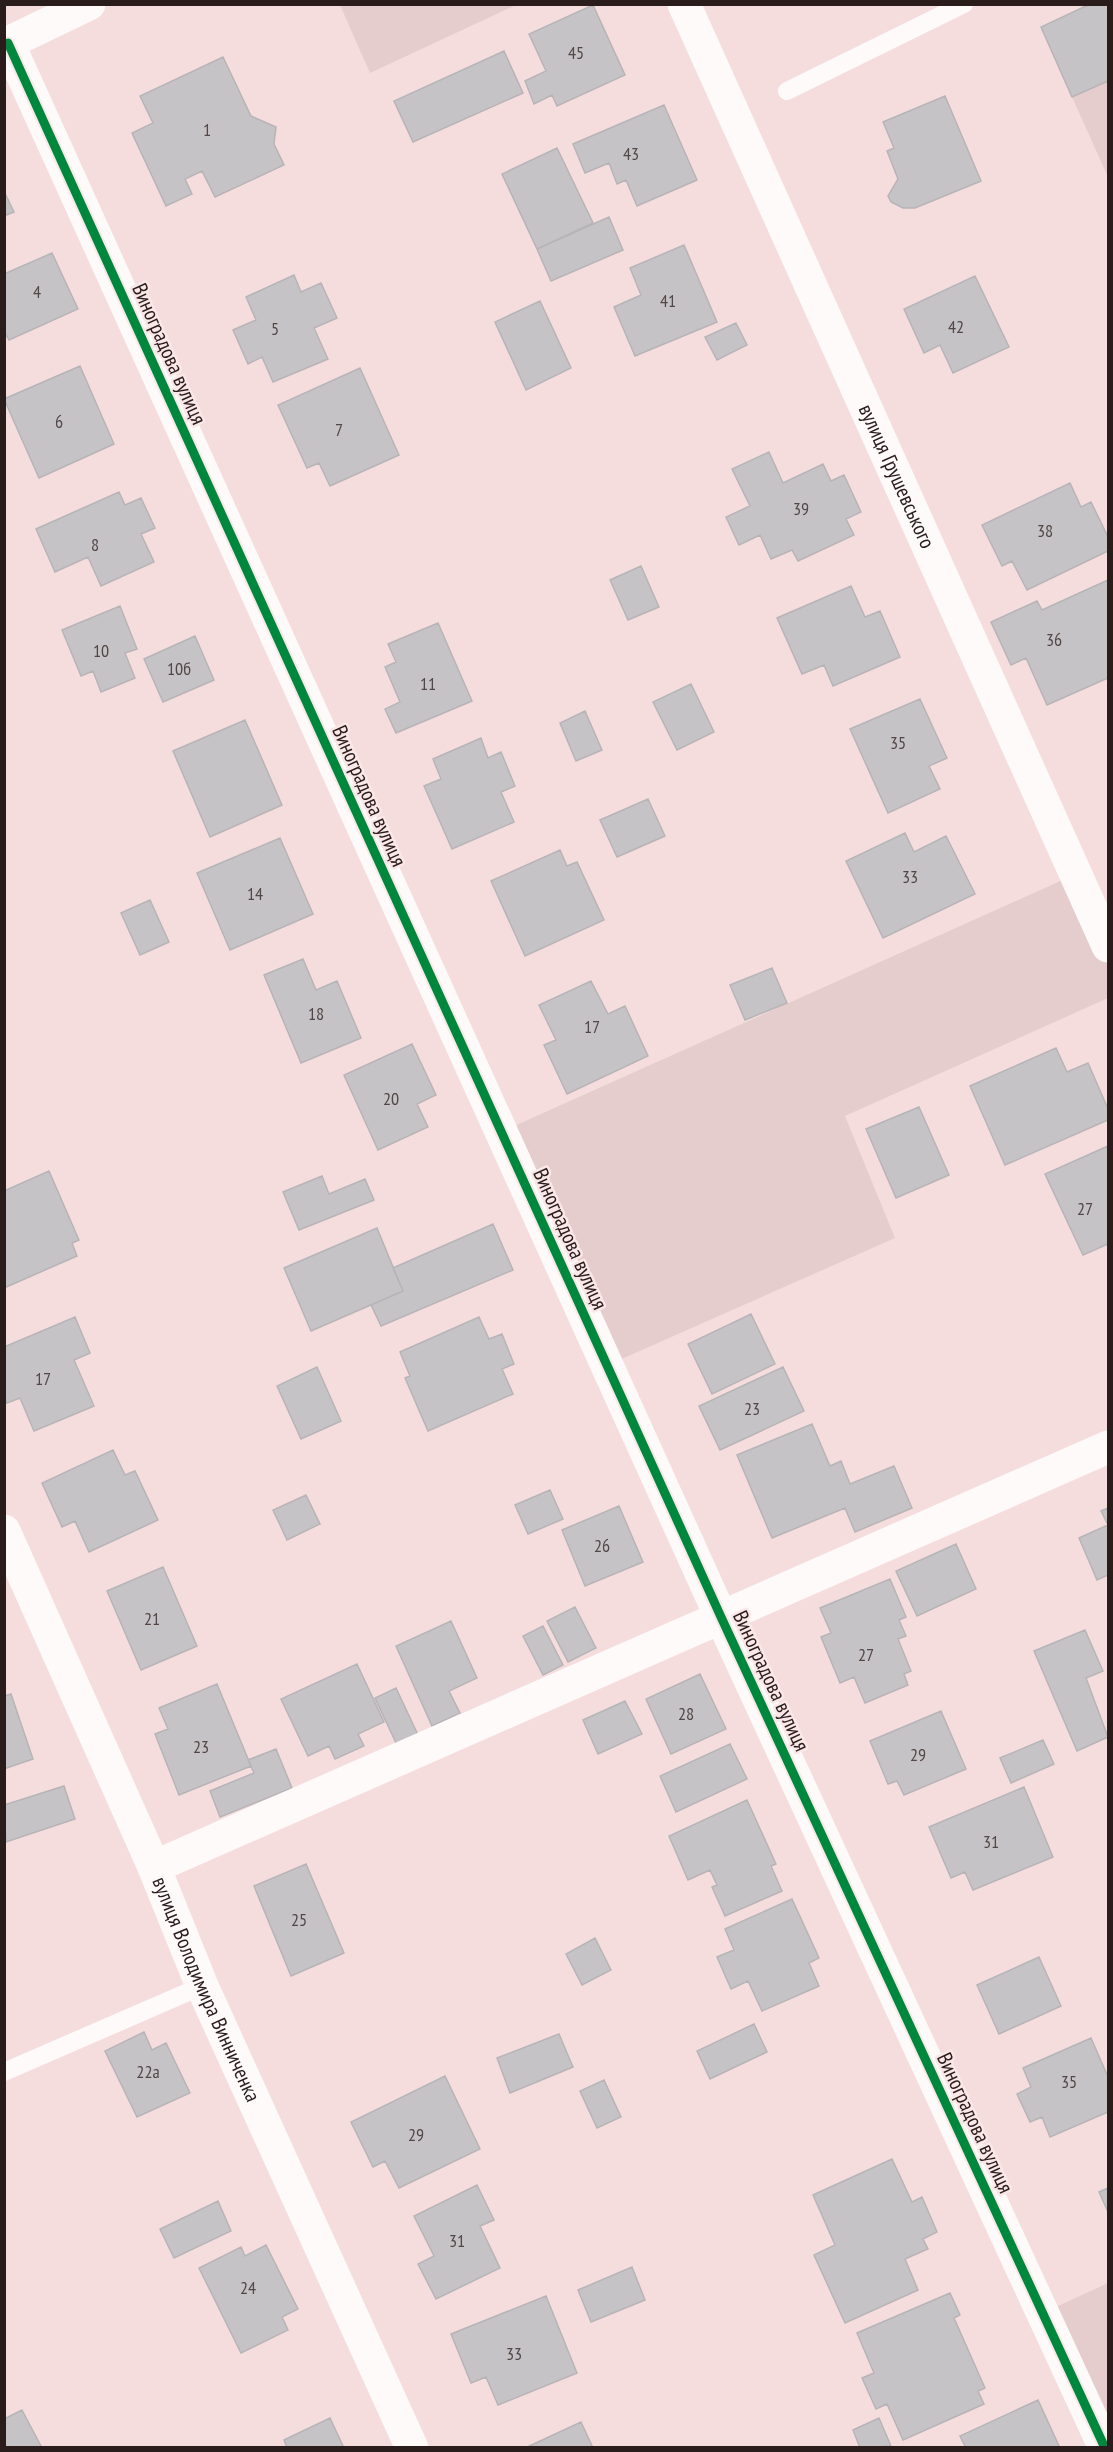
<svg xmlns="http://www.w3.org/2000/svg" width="1113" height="2452" font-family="'PT Sans Narrow',sans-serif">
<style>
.green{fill:#e5cccd}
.building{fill:#c6c3c6;stroke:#b7b4b8;stroke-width:1.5}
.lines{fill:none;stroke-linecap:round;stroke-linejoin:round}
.lane{stroke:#fefafa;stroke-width:18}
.street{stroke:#fefafa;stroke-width:33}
.secondary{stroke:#fefafa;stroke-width:33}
.cycleway-casing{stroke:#fae8e8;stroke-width:13}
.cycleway{stroke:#00873e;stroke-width:9}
.labels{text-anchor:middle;stroke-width:5;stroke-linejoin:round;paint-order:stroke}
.number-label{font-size:18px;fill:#524646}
.street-label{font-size:21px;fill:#2b1c1c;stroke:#fae8e8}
</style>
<rect width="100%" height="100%" fill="#f5ddde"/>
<path class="green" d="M340 5H516L370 73Z
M1108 81V177L1072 97Z
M1076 874 1108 946V998L845 1116 895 1238 608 1365 501 1132Z
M1108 2283V2447L1043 2313Z"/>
<path class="building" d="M1090 4H1108V81L1072 97 1041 27Z
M593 5 625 75 557 106 552 95 534 104 525 81 546 71 529 34Z
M504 51 523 93 413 142 394 101Z
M223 57 251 116 276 127 274 144 284 165 215 197 202 171 185 179 192 194 166 206 132 133 153 123 140 96Z
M945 96 981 181 915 208H903L891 202 888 196 898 179 887 151 894 148 883 122Z
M664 105 697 180 637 206 626 180 617 184 609 163 585 173 573 144Z
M557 148 593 223 537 249 502 174Z
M4 191 14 212 4 216Z
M609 217 623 250 551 281 537 249Z
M684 245 717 322 635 356 614 307 641 295 630 268Z
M52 253 78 309 9 340 4 331V274Z
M294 275 301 292 321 283 337 318 314 328 328 359 273 382 262 357 248 364 233 330 256 320 246 297Z
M975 276 1009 347 953 373 940 345 924 353 904 309Z
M540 301 571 368 526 390 495 322Z
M736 323 747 345 717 360 705 337Z
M80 366 114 444 39 478 4 399Z
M360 368 399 455 330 486 319 463 307 468 278 405Z
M769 452 783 483 823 464 831 481 844 475 861 512 846 519 854 535 798 561 792 550 771 559 760 535 739 545 726 517 750 506 732 469Z
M1070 483 1081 507 1091 502 1108 537V551L1027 590 1012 561 1002 566 982 525Z
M119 492 125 505 141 498 155 528 141 534 154 562 101 586 88 557 55 572 36 529Z
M641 566 659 607 628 620 610 580Z
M1108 580V678L1047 705 1026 658 1011 665 991 622 1037 601 1042 610Z
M851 586 865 617 880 611 900 657 833 686 824 665 802 674 777 618Z
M120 606 137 649 125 653 135 678 101 692 93 671 81 676 62 630Z
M438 623 472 701 396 733 385 709 400 702 385 667 396 662 388 644Z
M195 636 214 680 163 702 144 659Z
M691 684 714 732 677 750 653 702Z
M920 699 947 758 929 766 940 789 888 813 850 729Z
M585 711 602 750 576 761 560 723Z
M245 720 282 805 210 837 173 751Z
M481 738 488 758 501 752 515 786 501 792 514 822 452 849 424 786 441 779 433 759Z
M648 799 665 836 617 857 600 820Z
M905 833 914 852 946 836 975 894 883 938 846 861Z
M280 838 313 914 230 950 197 873Z
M560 850 567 866 577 862 604 920 525 956 491 881Z
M150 900 169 942 140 955 121 913Z
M303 959 316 990 337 981 361 1038 301 1063 264 975Z
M772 968 787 1003 745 1020 730 985Z
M591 981 608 1014 625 1006 648 1056 567 1094 544 1045 556 1040 539 1005Z
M412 1044 436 1095 417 1104 428 1127 378 1150 344 1075Z
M1056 1048 1067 1072 1088 1063 1108 1109V1120L1005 1165 970 1086Z
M919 1107 949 1175 896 1198 866 1129Z
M1108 1146V1244L1083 1255 1045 1174Z
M49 1171 79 1240 72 1243 77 1256 4 1288V1191Z
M322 1176 329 1194 365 1179 374 1200 299 1230 283 1192Z
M493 1224 513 1270 381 1326 371 1305 403 1291 393 1268Z
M377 1228 403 1291 311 1331 284 1268Z
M751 1314 775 1364 712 1394 688 1344Z
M75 1317 90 1353 74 1360 94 1406 34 1431 20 1398 7 1403 4 1397V1347Z
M479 1317 489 1339 502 1334 514 1364 502 1369 513 1394 428 1431 405 1378 410 1376 400 1352Z
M317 1367 341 1421 301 1439 277 1386Z
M783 1367 804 1411 720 1450 699 1406Z
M812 1424 830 1466 841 1461 850 1484 894 1466 912 1508 855 1532 845 1508 772 1538 737 1455Z
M113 1450 125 1475 135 1471 158 1520 89 1552 75 1521 62 1527 42 1483Z
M550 1490 563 1519 528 1534 515 1505Z
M306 1495 320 1524 287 1540 273 1510Z
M619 1506 643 1562 585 1586 562 1530Z
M1108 1508V1575L1097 1580 1079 1538 1108 1525 1101 1511Z
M956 1544 976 1589 917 1616 896 1571Z
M163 1567 197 1646 141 1670 107 1591Z
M890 1579 906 1617 899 1620 906 1636 898 1639 911 1671 904 1674 908 1685 865 1703 854 1677 840 1683 821 1637 831 1633 820 1608Z
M575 1607 596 1648 568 1662 547 1621Z
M451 1621 477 1678 449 1691 460 1713 432 1726 396 1646Z
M543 1626 563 1665 543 1675 523 1636Z
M1085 1630 1103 1671 1086 1678 1108 1737 1077 1751 1034 1651Z
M357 1664 384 1722 358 1734 364 1746 335 1759 329 1746 308 1756 281 1699Z
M700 1674 726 1729 671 1754 646 1699Z
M217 1684 251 1766 179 1795 155 1734 168 1729 159 1708Z
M396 1688 418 1735 397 1745 375 1698Z
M11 1694 33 1759 4 1769V1696Z
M625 1701 642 1734 598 1754 583 1720Z
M941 1711 966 1769 904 1795 897 1781 888 1784 870 1741Z
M1043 1740 1054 1764 1011 1783 1000 1758Z
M730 1744 747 1779 676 1812 660 1776Z
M276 1749 292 1788 220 1817 210 1791 254 1773 248 1760Z
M64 1786 75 1819 6 1842 4 1805Z
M1024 1787 1053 1857 973 1890 965 1872 951 1878 929 1827Z
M747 1800 776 1864 771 1866 782 1891 725 1916 712 1887 717 1885 710 1870 688 1880 669 1836Z
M306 1864 344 1953 291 1976 254 1886Z
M792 1899 819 1958 809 1963 819 1986 762 2011 748 1981 731 1989 717 1957 734 1950 725 1929Z
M595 1938 611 1970 582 1985 566 1954Z
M1039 1957 1061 2006 999 2034 977 1985Z
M754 2024 767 2052 710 2079 697 2051Z
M144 2032 152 2050 166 2043 190 2093 137 2117 105 2051Z
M559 2034 573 2067 510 2093 497 2058Z
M1091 2038 1108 2077V2112L1050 2137 1042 2117 1030 2122 1017 2094 1031 2087 1023 2068Z
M445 2076 480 2149 399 2188 385 2161 373 2167 351 2122Z
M604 2080 621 2117 597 2128 580 2091Z
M892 2159 912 2202 922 2197 937 2232 923 2239 928 2249 905 2259 918 2290 845 2323 814 2255 835 2245 813 2195Z
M477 2185 494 2220 480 2226 500 2268 436 2299 418 2264 434 2256 414 2216Z
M1108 2188V2212L1099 2192Z
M218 2201 231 2231 174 2258 160 2229Z
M266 2245 298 2309 282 2317 288 2330 241 2353 199 2268 241 2247 245 2256Z
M632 2267 645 2300 591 2322 578 2290Z
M950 2293 960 2315 954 2318 985 2388 978 2391 984 2404 903 2440 887 2404 876 2409 862 2378 874 2373 857 2333Z
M546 2296 577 2373 498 2405 486 2377 471 2383 451 2334Z
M1038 2400 1060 2448H966L960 2436Z
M22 2410 42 2448H4V2419Z
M330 2418 344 2448H287L284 2440Z
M879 2418 891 2446 860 2448 853 2430Z
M581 2422 593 2448H525Z"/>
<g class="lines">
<path class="lane" d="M787 91 964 4
M4 2072 202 1986"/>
<g class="street">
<path id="s1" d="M684 4 1108 946"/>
<path d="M8 43 721 1617 1105 2448"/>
<path id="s2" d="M4 1531 154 1867 202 1986 412 2448"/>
<path d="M154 1867 1108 1447"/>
</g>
<path class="secondary" d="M4 45 89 4"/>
<defs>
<path id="cycleway" d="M8 43 721 1617 1105 2448"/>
</defs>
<use href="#cycleway" class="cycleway-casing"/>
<use href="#cycleway" class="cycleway"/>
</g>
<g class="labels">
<g class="number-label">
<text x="576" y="59">45</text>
<text x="207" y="136">1</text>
<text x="631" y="160">43</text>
<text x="37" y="298">4</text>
<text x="668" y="307">41</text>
<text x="956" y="333">42</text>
<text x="275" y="335">5</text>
<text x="59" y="428">6</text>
<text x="339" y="436">7</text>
<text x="801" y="515">39</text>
<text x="1045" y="537">38</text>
<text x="95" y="551">8</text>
<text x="1054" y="646">36</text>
<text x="101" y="657">10</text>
<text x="179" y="675">10б</text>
<text x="428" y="690">11</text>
<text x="898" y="749">35</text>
<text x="910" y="883">33</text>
<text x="255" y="900">14</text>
<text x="316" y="1020">18</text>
<text x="592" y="1033">17</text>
<text x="391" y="1105">20</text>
<text x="1085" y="1215">27</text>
<text x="43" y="1385">17</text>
<text x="752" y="1415">23</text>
<text x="602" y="1552">26</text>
<text x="152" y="1625">21</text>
<text x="866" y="1661">27</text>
<text x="686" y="1720">28</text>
<text x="201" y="1753">23</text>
<text x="918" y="1761">29</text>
<text x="991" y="1848">31</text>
<text x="299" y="1926">25</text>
<text x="148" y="2078">22а</text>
<text x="1069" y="2088">35</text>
<text x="416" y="2141">29</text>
<text x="457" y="2247">31</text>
<text x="248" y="2294">24</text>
<text x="514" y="2360">33</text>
</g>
<g class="street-label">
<text transform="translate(169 354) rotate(66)" y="7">Виноградова вулиця</text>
<text dy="7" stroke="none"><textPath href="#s1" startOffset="518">вулиця Грушевського</textPath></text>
<text transform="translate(369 796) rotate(66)" y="7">Виноградова вулиця</text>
<text transform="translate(570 1239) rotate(66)" y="7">Виноградова вулиця</text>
<text transform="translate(771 1681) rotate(65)" y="7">Виноградова вулиця</text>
<text dy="7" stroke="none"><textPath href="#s2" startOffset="501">вулиця Володимира Винниченка</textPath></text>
<text transform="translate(975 2123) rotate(65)" y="7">Виноградова вулиця</text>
</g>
</g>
<rect width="1113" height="2452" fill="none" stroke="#2b1c1c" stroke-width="12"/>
</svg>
